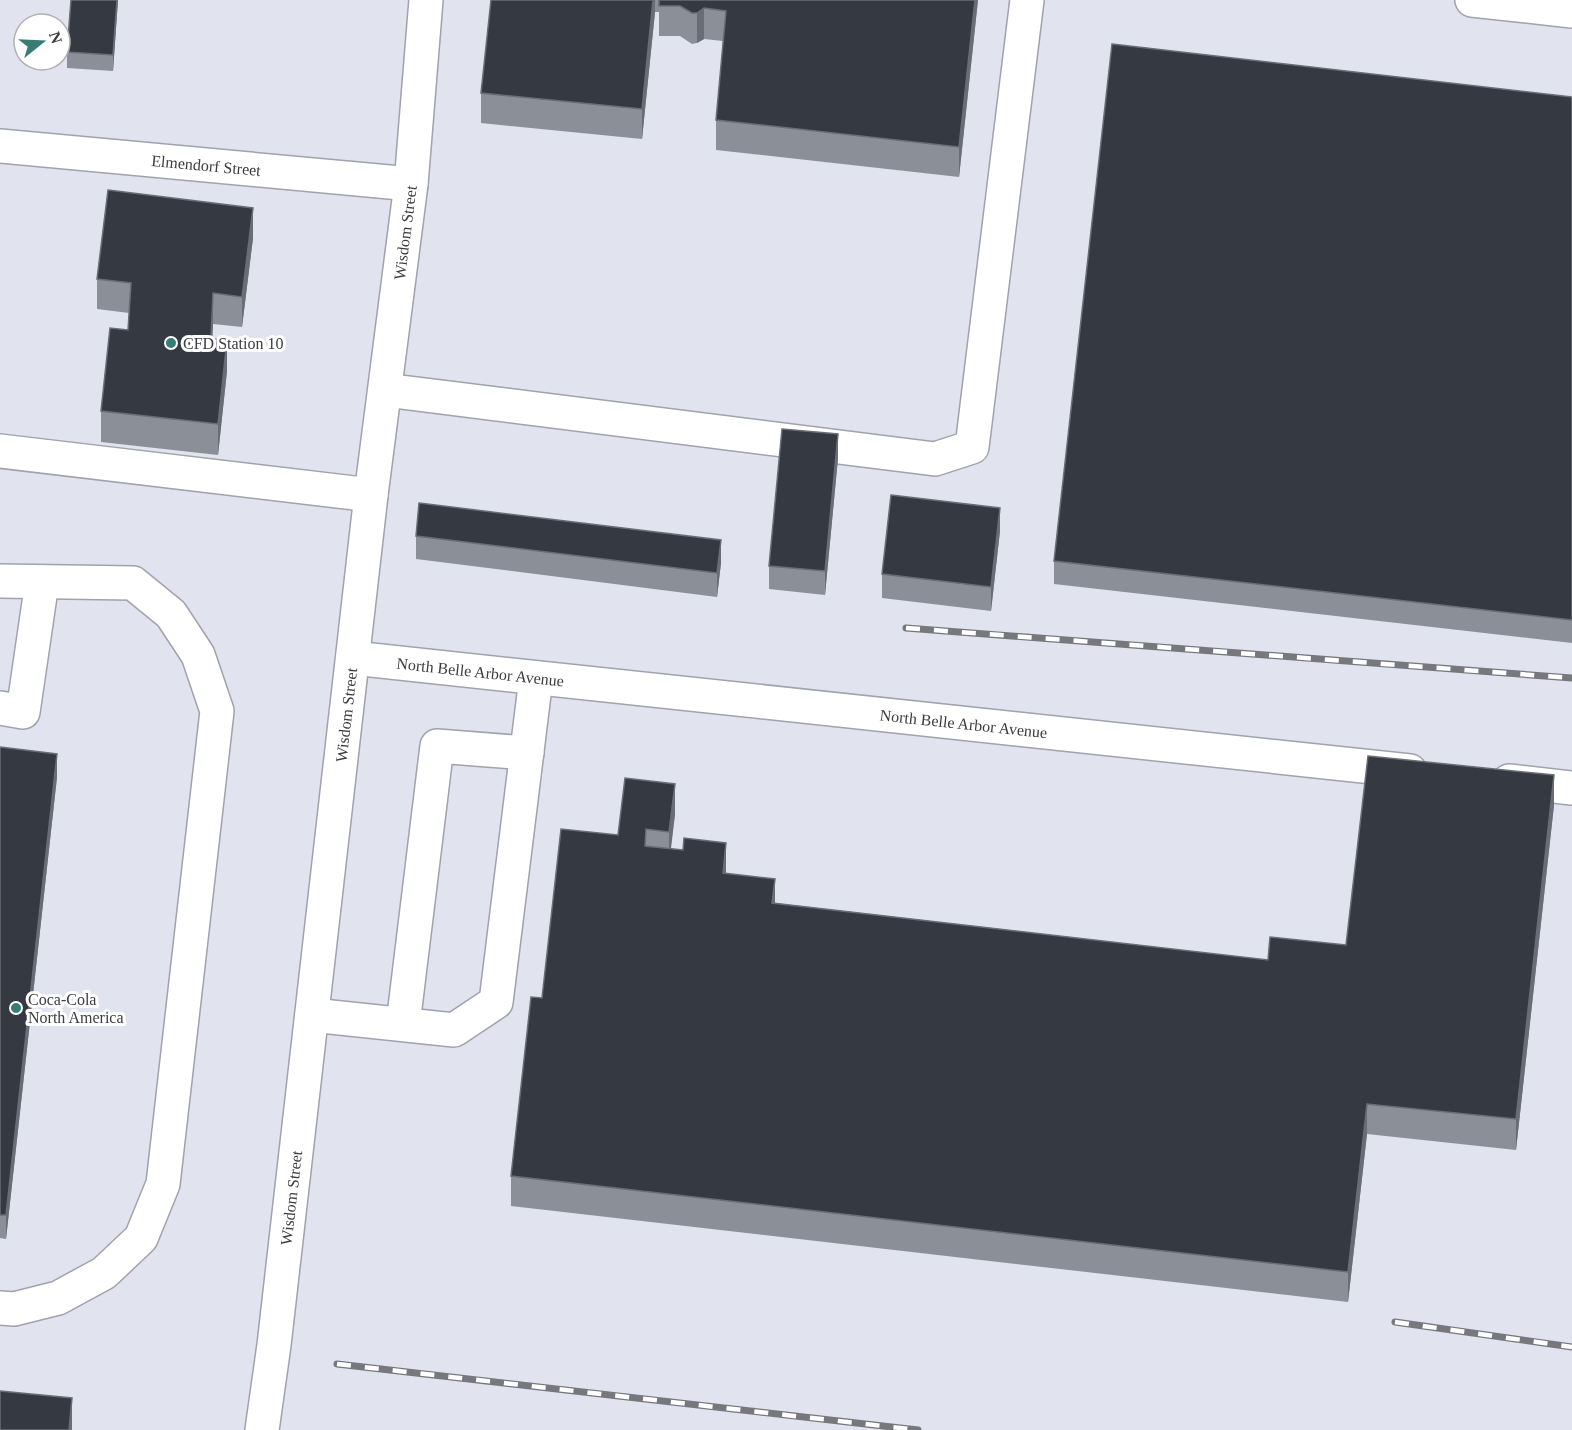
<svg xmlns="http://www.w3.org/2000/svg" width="1572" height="1430" font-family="Georgia,serif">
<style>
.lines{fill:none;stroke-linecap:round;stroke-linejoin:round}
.minor-casing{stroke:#a0a2ad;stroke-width:36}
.minor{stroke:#fff;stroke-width:33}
.rail-casing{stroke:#76787e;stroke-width:7}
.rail{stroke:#fff;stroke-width:4.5;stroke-dasharray:14;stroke-linecap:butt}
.wall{fill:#8b8f98}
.shaded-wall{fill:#696d76}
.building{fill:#353a42;stroke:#696d76;stroke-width:1.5}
.poi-dot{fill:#377d75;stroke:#fff;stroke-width:2}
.labels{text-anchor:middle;stroke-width:6;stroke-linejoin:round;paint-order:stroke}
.street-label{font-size:16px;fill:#3b3c40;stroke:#fff}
.poi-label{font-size:16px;fill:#3b3c40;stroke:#fff;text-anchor:start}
</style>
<rect width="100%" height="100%" fill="#e1e4ef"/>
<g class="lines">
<defs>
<g id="minor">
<path d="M1472 0 1572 11"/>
<path id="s1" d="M0 146 411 184"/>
<path d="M385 390 935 459 972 447 1027 0"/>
<path d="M0 451 371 495"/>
<path d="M0 581 133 583 171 614 198 655 217 711 163 1184 141 1238 104 1273 58 1298 14 1309 0 1308"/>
<path id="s2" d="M353 658 1410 771"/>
<path d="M0 708 23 712 42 582"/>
<path d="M1509 781 1572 788"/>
<path d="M312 1015 454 1030 496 1002 536 678"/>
<path d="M403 1024 437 746 527 753"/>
<path id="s3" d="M262 1430 274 1345 371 495 411 184 426 0"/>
</g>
</defs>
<use href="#minor" class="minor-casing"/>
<use href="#minor" class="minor"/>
<defs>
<path id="rail" d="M906 628 1572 678
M1395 1322 1572 1347
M337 1364 918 1430"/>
</defs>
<use href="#rail" class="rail-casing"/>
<use href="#rail" class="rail"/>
</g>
<path class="wall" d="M71 0H118L113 71 67 68V52Z
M491 0H978L959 177 716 150V120L723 41 704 39 697 43 692 44 680 36H659V12H655L642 139 481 123V93Z
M1572 97V643L1054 584V561Z
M253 238 242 327 213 324 212 339 227 371 218 455 101 442V411L128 330 129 313 97 309V279Z
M838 458 825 595 769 589V566Z
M1000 531 991 611 882 598V574Z
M416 536 721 563 717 597 416 559Z
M0 747 57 777 6 1239 0 1238Z
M1554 805 1516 1150 1367 1134 1348 1302 511 1206V1176L542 998 618 835 675 814 671 849 726 873 775 903 1268 960 1346 945Z"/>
<path class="shaded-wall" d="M117 0H118L113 71V55Z
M653 0H655V12L642 139V109Z
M975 0H978L959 177V147Z
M704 8V39L697 43V13Z
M253 208V238L242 327V297Z
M213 293V324L211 369V339Z
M227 340V371L218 455V424Z
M838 434V458L825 595V571Z
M1000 508V531L991 611V587Z
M721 540V563L717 597V573Z
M57 754V777L6 1239V1215Z
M1554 775V805L1516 1150V1119Z
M675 784V814L669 862V832Z
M726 843V874L723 873Z
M775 879V909L772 903Z
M1367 1104V1134L1348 1302V1272Z
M72 1398V1430H69Z"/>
<path class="building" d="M71 0H117L113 55 67 52Z
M491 0H653L642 109 481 93Z
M659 0H975L959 147 716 120 726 11 704 8 697 13H692L680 6H659Z
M1112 44 1572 97V620L1054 561Z
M108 190 253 208 242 297 213 293 211 339 227 340 218 424 101 411 110 328 128 330 131 283 97 279Z
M782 429 838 434 825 571 769 566Z
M891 495 1000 508 991 587 882 574Z
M419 503 721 540 717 573 416 536Z
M0 747 57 754 6 1215H0Z
M1368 756 1554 775 1516 1119 1367 1104 1348 1272 511 1176 531 997 542 998 561 829 618 835 625 778 675 784 669 832 646 829 645 846 683 850 684 838 726 843 723 873 775 879 772 903 1268 960 1270 937 1346 945Z
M0 1391 72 1398 69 1430H0Z"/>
<g class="poi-dot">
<circle cx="171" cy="343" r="6"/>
<circle cx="16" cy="1008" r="6"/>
</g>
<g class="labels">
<g class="street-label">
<text dy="6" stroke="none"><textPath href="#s1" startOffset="207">Elmendorf Street</textPath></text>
<text dy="6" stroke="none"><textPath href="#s3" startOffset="1206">Wisdom Street</textPath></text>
<text dy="6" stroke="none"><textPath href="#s2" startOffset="128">North Belle Arbor Avenue</textPath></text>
<text dy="6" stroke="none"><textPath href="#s3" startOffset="720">Wisdom Street</textPath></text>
<text dy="6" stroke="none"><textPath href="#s2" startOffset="614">North Belle Arbor Avenue</textPath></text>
<text dy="6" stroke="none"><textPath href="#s3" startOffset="234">Wisdom Street</textPath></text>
</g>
<g class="poi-label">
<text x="183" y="349">CFD Station 10</text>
<text x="28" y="1005">Coca-Cola<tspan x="28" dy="18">North America</tspan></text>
</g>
</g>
<g transform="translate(42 42) rotate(72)"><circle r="28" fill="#ffffff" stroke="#b1b1b3" stroke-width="1.5"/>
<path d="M0-4.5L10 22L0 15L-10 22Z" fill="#377d75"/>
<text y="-9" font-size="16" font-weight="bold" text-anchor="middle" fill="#3b3c40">N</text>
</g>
</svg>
